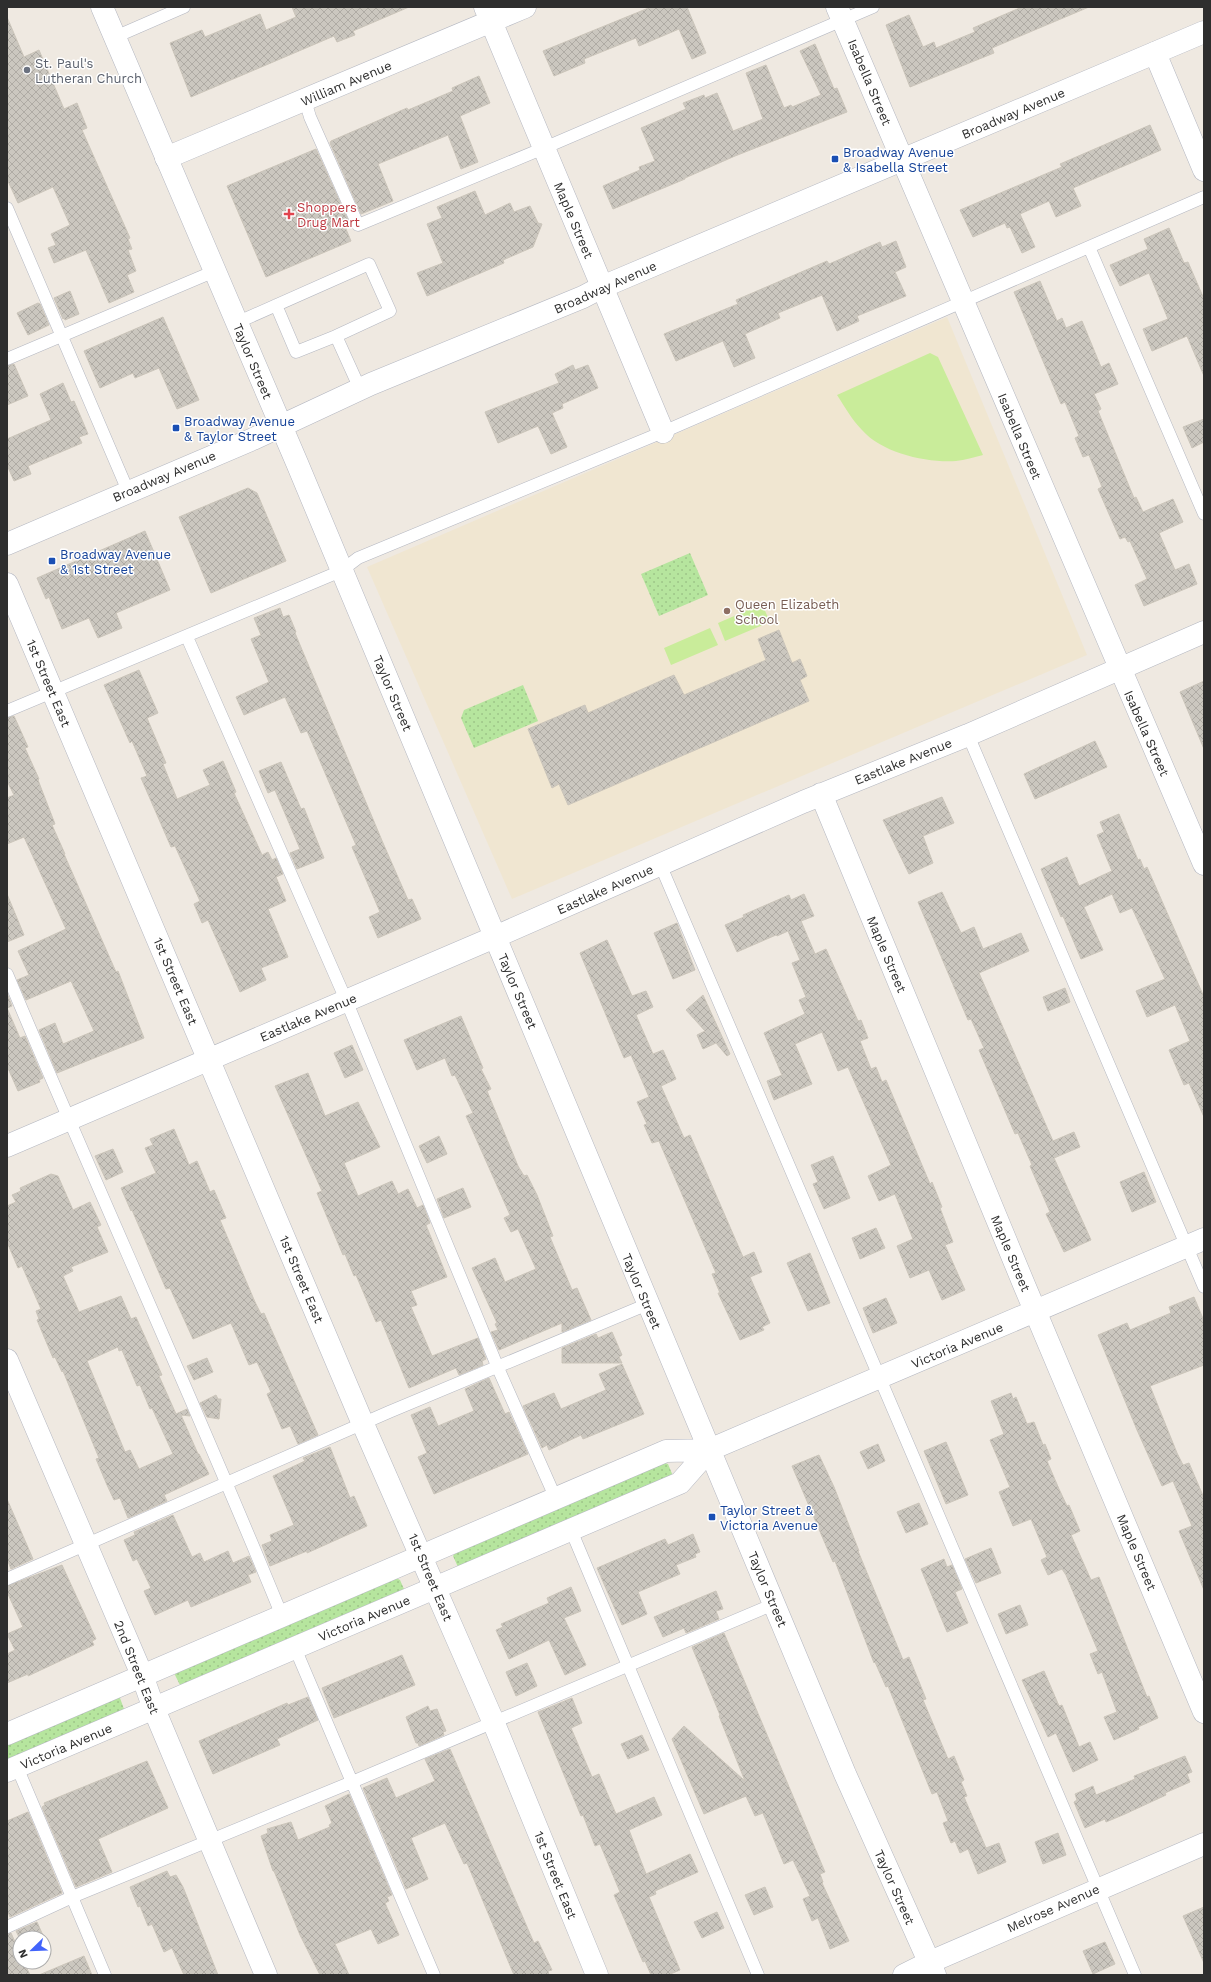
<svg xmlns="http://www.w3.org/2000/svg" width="1211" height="1982" font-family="'Work Sans',sans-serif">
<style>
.education{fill:#f0e6d1}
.green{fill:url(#green-dots)}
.pitch{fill:#c9ec9a}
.building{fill:url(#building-cross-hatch);stroke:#cbc5ba;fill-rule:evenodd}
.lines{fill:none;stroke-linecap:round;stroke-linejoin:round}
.lane-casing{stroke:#b4b7c1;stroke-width:13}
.street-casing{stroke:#b4b7c1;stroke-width:23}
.secondary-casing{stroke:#b4b7c1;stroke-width:23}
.lane{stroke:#fff;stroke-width:12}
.street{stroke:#fff;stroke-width:22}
.secondary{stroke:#fff;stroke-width:22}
.worship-dot{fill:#6b7280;stroke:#fff;stroke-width:1.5}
.transit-dot{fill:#1a4fb4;stroke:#fff;stroke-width:1.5}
.health-dot{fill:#e0444e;stroke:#fff;stroke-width:1.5}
.education-dot{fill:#8d6e63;stroke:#fff;stroke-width:1.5}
.labels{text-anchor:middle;stroke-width:3;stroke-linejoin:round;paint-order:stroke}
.worship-label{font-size:13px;fill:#5b616d;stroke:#fff;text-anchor:start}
.street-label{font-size:13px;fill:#2e2e2e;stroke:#fff}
.transit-label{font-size:13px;fill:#164399;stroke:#fff;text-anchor:start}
.health-label{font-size:13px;fill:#be3a42;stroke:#fff;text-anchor:start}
.education-label{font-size:13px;fill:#785e54;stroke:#fff;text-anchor:start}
</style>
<defs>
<pattern id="green-dots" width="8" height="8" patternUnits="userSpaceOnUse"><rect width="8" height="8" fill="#b6e59e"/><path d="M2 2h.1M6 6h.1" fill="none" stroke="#9dc588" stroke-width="1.8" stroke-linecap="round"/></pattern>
<pattern id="building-cross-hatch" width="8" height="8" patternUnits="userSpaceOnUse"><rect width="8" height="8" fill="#cbc7bf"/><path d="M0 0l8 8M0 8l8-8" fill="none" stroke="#afaba4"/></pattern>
</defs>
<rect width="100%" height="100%" fill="#efe9e1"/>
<path class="education" d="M947 317 1087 655 512 899 367 567Z"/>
<path class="green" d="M690 553 708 595 659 616 641 574Z
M523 685 538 721 474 748 461 718 464 710Z
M665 1463 668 1464 673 1476 458 1567 453 1556 455 1553Z
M396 1578 400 1580 404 1589 180 1685 175 1675 176 1671Z
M117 1697 120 1698 124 1709 7 1762V1744Z"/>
<path class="pitch" d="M930 353 938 357 983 455C974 457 965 460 956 461 926 463 882 453 862 430 852 420 845 407 837 395Z
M762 604 770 622 725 641 718 623Z
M710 628 718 645 671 665 664 648Z"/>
<path class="building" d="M292 7H409L353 31 355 35 337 42 334 36 191 97 170 43 202 30 205 37 260 14 266 30 296 17Z
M651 7H687L706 53 692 59 679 29 639 46 636 38 584 59 585 63 554 76 543 51Z
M1022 7H1089L992 48 994 53 910 87 886 25 909 15 923 47 934 42 936 48 975 32 973 28Z
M7 17 24 57 39 50 64 109 77 103 87 128 82 130 130 238 128 239 132 249 128 250 136 271 127 275 134 292 109 303 86 250 54 263 48 248 56 245 51 234 70 225 53 187 18 203 7 179Z
M815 44 834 89 837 88 847 112 735 156 685 178V179L613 209 603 186 640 170 639 167 655 161 641 128 686 109 683 103 704 95 705 98 717 93 733 131 763 119 746 73 766 65 784 108 791 105 792 107 821 95 800 51Z
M479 76 490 103 460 116 478 162 461 169 448 135 378 164 393 201 361 214 330 143 331 141 407 108 408 110 453 91 452 88Z
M1150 125 1161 150 1073 188 1081 206 1056 217 1049 201 1020 214 1035 247 1022 253 1010 227 1007 228 1005 223 973 237 960 210 1062 167 1060 164Z
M316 149 348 220 343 222 351 241 266 277 227 186Z
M475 191 485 215 510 203 514 212 530 206 538 223 542 224 533 247 503 260 504 263 427 296 417 273 443 263 427 224 442 218 437 207Z
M1169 228 1184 263 1188 262 1204 299V376L1187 336 1152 351 1143 329 1168 319 1149 273 1120 286 1110 265 1148 249 1144 239Z
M896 241 906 267 895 272 906 296 857 316 859 321 837 331 822 295 778 313 780 318 745 334 755 358 734 367 723 341 676 361 664 334 738 304 736 300 827 261 829 264 880 242 882 247Z
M1040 281 1057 321 1062 318 1066 328 1082 321 1101 367 1109 363 1118 384 1094 394 1101 409 1098 411 1134 498 1136 497 1143 512 1173 499 1183 522 1159 533 1175 570 1189 564 1197 584 1144 606 1135 585 1147 579 1130 541 1128 542 1125 537 1120 539 1098 489 1102 487 1089 455 1083 457 1075 438 1079 436 1065 402 1061 404 1014 292Z
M70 291 79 314 65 320 64 318 63 319 54 298Z
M38 303 40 304 49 325 28 335 17 313Z
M163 317 199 400 177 409 159 368 135 378 133 373 100 388 84 351Z
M14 364 28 396 7 405V366Z
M573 365 575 370 588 365 598 388 562 404 563 408 552 413 567 447 551 454 538 426 498 443 485 412 559 383 555 374Z
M63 383 71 402 74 401 88 434 79 437 82 443 28 466 31 474 14 481 7 465V439L51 420 40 394Z
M1204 419V442L1192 448 1183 427Z
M248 488 257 493 286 561 211 593 179 517Z
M145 531 170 590 116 613 122 628 98 638 89 618 62 629 49 597 46 599 37 578Z
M280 608 283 617 289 615 296 632 295 633 383 843 408 900 412 899 421 919 378 938 369 917 380 912 352 847 356 845 307 731 301 733 285 697 244 715 236 697 269 682 251 639 261 635 254 618Z
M779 630 792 663 800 659 807 676 800 680 809 701 568 805 559 784 552 788 528 729 585 705 588 713 674 675 684 695 766 660 758 639Z
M139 670 158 713 147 718 166 763 163 764 177 799 210 785 203 770 223 761 236 792 234 793 262 855 268 852 272 860 276 858 283 874 276 877 286 901 268 909 288 957 261 968 266 980 240 992 208 920 202 923 194 904 200 901 175 846 171 847 141 778 147 776 132 741 130 743 104 685Z
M1204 681V749L1180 692Z
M14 716 28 747 25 748 39 779 38 780 55 824 52 825 65 854H64L116 972 118 971 144 1038 57 1073 39 1030 55 1023 63 1044 94 1031 71 981 26 1000 17 980 29 975 18 951 66 929 24 837 7 844V798L14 795 7 781V718Z
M1095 741 1107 767 1035 799 1024 774Z
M281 762 301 809 304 808 324 858 297 869 290 853 300 849 275 790 268 793 259 771Z
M942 797 954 823 923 836 933 863 909 874 883 820Z
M1119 814 1138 860 1140 859 1144 869 1147 867 1204 997V1117L1189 1083 1184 1085 1169 1050 1190 1041 1175 1005 1147 1017 1136 991 1165 979 1132 908 1120 913 1112 894 1084 907 1103 950 1081 959 1063 916 1061 917 1041 869 1067 857 1079 886 1112 871 1097 835 1104 832 1100 822Z
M942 892 961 933 974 927 983 949 1021 933 1029 951 979 973 1053 1141 1074 1132 1080 1147 1054 1158 1091 1240 1064 1252 1046 1214 1050 1212 1030 1166 1032 1165 1018 1133 1015 1134 979 1050 984 1048 971 1019 968 1020 918 902Z
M7 894 24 935 7 942Z
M804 894 814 916 801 921 815 954 826 949 858 1021 861 1020 868 1038 860 1041 871 1069 876 1067 882 1082 886 1080 930 1184 932 1182 942 1207 940 1208 953 1242 945 1245 965 1290 942 1300 929 1270 910 1278 897 1246 913 1239 895 1194 879 1201 868 1176 891 1165 848 1067 838 1071 822 1032 795 1044 812 1084 774 1100 767 1081 782 1075 764 1033 805 1014 799 1000 806 997 792 963 800 960 788 931 777 936 776 935 737 952 725 925 744 917 743 915 789 895 791 900Z
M677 923 695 970 673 979 654 933Z
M607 940 632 996 646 991 653 1007 636 1015 653 1054 663 1050 676 1079 661 1086 684 1138 690 1135 743 1257 754 1252 762 1272 750 1277 770 1323 762 1327 764 1330 740 1340 718 1293H720L712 1274 716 1273 659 1141 652 1143 644 1125 647 1124 637 1102 649 1097 631 1055 624 1058 580 953Z
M1065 988 1070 1002 1048 1011 1043 997Z
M7 993 12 1006 7 1008 20 1038 25 1036 43 1078 39 1080 40 1082 18 1091 7 1066Z
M703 995 730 1054 727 1056 716 1043 703 1049 697 1035 705 1031 686 1010Z
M461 1016 483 1068 481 1069 491 1089 487 1091 518 1166 524 1176 527 1175 537 1195 553 1236 550 1237 572 1290 577 1288 591 1320 562 1332V1323L499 1350 491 1332 498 1330 495 1324 497 1323 472 1268 495 1258 505 1282 536 1269 518 1229 511 1232 504 1218 510 1215 466 1116 473 1113 455 1075 452 1076 445 1058 417 1070 404 1040Z
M352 1045 363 1070 345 1078 334 1053Z
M308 1073 325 1116 358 1102 380 1147 344 1163 358 1196 392 1181 398 1194 408 1189 417 1208 423 1205 430 1223 426 1225 447 1277 411 1291 417 1305 411 1307 432 1356 478 1338 486 1359 482 1361 483 1365 459 1375 456 1368 409 1388 381 1320 376 1322 356 1275 354 1276 345 1254 343 1255 317 1193 322 1191 275 1086Z
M174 1129 189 1165 197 1161 210 1192 214 1190 226 1218 220 1220 255 1302 261 1314 264 1313 318 1435 298 1444 290 1426 282 1429 267 1394 271 1392 257 1362 249 1365 231 1323 193 1339 170 1288 166 1289 132 1210 131 1211 121 1188 156 1173 145 1148 153 1145 150 1139Z
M439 1136 447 1154 427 1163 419 1146Z
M113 1149 123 1172 106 1180 95 1156Z
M833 1156 850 1198 824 1209 813 1184 818 1182 811 1165Z
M1144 1172 1156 1202 1132 1212 1120 1182Z
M51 1174 58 1176 73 1210 90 1202 101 1225 97 1227 108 1252 71 1267 73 1271 63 1276 79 1312 121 1296 131 1319 136 1317 162 1375 159 1376 176 1414 187 1409 190 1416 181 1415 198 1454H199L209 1474 164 1495 167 1501 128 1518 120 1498 114 1500 107 1485 96 1459 99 1458 63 1371 62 1372 55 1357 53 1358 37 1320 39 1319 36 1311 41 1309 22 1266 18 1268 7 1242V1206L16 1202 12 1195 21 1191 20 1188ZM118 1347 119 1351 122 1350 137 1386 140 1385 150 1409 152 1408 173 1454 139 1469 130 1450 125 1452 87 1361Z
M463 1188 471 1207 444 1218 437 1199Z
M876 1228 885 1248 860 1259 852 1238Z
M810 1253 830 1303 808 1311 787 1263Z
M1194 1297 1204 1321V1365L1150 1386 1177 1453 1183 1465 1189 1463 1204 1498V1590L1179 1531 1192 1526 1173 1481 1162 1486 1137 1430 1098 1335 1127 1323 1130 1330 1171 1313 1169 1307Z
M886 1298 897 1323 873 1333 863 1308Z
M612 1332 622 1355 619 1357 622 1363H562V1348L596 1334 598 1338Z
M207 1358 213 1372 194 1380 187 1366Z
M622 1364 644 1414 583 1439 581 1435 549 1450 547 1445 542 1448 523 1406 554 1393 561 1409 606 1390 599 1374Z
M489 1378 505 1414 509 1412 528 1454 434 1494 418 1457 427 1453 411 1415 430 1407 438 1426 474 1411 465 1389Z
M1011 1393 1013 1399 1016 1397 1027 1424 1034 1422 1043 1445 1045 1444 1051 1459 1047 1461 1059 1489 1067 1506 1069 1505 1080 1531 1071 1535 1091 1580 1099 1577 1147 1697 1149 1696 1158 1718 1138 1727 1139 1729 1114 1740 1104 1717 1117 1712 1102 1672 1098 1674 1090 1654 1098 1651 1066 1575 1062 1569 1048 1575 1041 1560 1047 1557 1031 1519 1013 1526 999 1492 1010 1487 990 1440 1004 1434 991 1401Z
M216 1395 218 1399H221L219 1419 207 1417 200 1403Z
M946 1442 968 1495 946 1504 924 1451Z
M878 1444 885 1461 868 1469 860 1452Z
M330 1447 350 1498 354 1496 367 1526 307 1553V1551L270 1566 262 1545 272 1541 270 1535 294 1525 273 1476 305 1461 303 1458Z
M819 1455 834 1487 859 1551H858L903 1660 909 1657 926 1699 923 1700 948 1759 954 1756 964 1780 961 1782 967 1796 964 1797 986 1848 999 1843 1006 1862 978 1874 968 1849 960 1853 955 1841 951 1843 943 1823 948 1821 937 1792 932 1794 888 1686 886 1687 875 1662 874 1663 835 1561 833 1562 792 1466Z
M7 1499 33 1559 11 1569 7 1559Z
M919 1503 928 1524 906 1533 897 1512Z
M173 1515 192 1557 200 1553 204 1562 228 1551 233 1563 249 1556 256 1572 248 1575 251 1582 191 1607 188 1600 155 1615 144 1591 151 1588 137 1559 133 1561 124 1540 135 1535 134 1532Z
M693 1534 700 1552 695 1554 696 1557 676 1565 680 1574 638 1592 647 1614 622 1625 597 1568 665 1539 668 1545Z
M991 1548 1001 1573 976 1583 965 1559Z
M944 1559 947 1567 952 1565 962 1589 955 1592 968 1623 947 1632 921 1569Z
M62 1565 96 1639 92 1641 94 1645 28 1676V1674L7 1683V1654L15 1650 7 1634 23 1627 7 1592V1586Z
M571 1587 581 1611 564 1618 586 1665 565 1675 549 1640 509 1659 496 1630 503 1627 501 1624 549 1603 547 1598Z
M716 1591 723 1609 716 1611 719 1619 686 1633 684 1628 663 1637 654 1617Z
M1020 1605 1028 1625 1006 1634 998 1614Z
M724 1633 825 1872 820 1874 823 1882 822 1883 849 1941 830 1949 818 1918 812 1921 803 1899 810 1896 793 1860 784 1864 763 1813 755 1816 746 1796 704 1814 672 1739 684 1726 745 1781 719 1716 720 1715 692 1647Z
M402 1655 415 1685 334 1718 322 1688Z
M527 1663 537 1686 516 1696 506 1672Z
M1044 1671 1059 1706 1062 1705 1079 1747 1090 1742 1098 1760 1073 1772 1056 1733 1048 1737 1022 1680Z
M308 1697 318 1720 277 1739 280 1745 213 1774 199 1741 287 1703 288 1705Z
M572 1698 582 1723 571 1728 592 1777 599 1774 616 1814 654 1797 662 1815 629 1830 646 1874 690 1854 698 1872 655 1891 656 1894 649 1897 680 1970 668 1975H651L645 1961 643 1962 614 1895 620 1892 600 1844 595 1846 583 1815 581 1816 538 1712Z
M428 1706 430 1711 437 1709 446 1731 443 1732 444 1735 419 1746 418 1743H416L406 1717Z
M642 1735 649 1750 628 1759 621 1744Z
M450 1749 534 1943 538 1941 552 1970 548 1971 549 1975H514L467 1863 464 1864 445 1823 411 1838 428 1879 406 1889 363 1788 387 1778 396 1798 435 1781 425 1759Z
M1185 1756 1192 1772 1187 1774 1190 1782 1165 1793 1166 1795 1125 1814 1106 1822 1105 1819 1085 1828 1074 1802 1077 1800 1075 1794 1093 1786 1096 1795 1135 1779 1134 1776Z
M147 1761 168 1808 98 1839 112 1872 76 1887 42 1807 45 1805 44 1803Z
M349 1794 392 1895 387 1897 389 1901 385 1903 399 1935 378 1944 371 1929 335 1944 349 1975H320L300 1935 274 1871H273L261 1836 268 1833 267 1829 291 1822 298 1840 330 1827 329 1825 332 1823 325 1806Z
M28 1812 62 1893 10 1917 7 1910V1821Z
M1058 1833 1066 1855 1043 1864 1035 1842Z
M167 1871 170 1877 176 1875 183 1887 218 1975H184L172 1948 164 1952 152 1924 148 1926 140 1906 138 1907 130 1887Z
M765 1887 773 1907 754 1915 745 1895Z
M1204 1907V1963L1183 1916Z
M717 1912 724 1928 702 1938 694 1922Z
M37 1922 45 1940 44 1938 20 1939 16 1931Z
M11 1933 20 1953V1962H24L30 1975H7V1934Z
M1105 1942 1115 1964 1093 1974 1083 1951Z
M84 1956 92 1975H39Z"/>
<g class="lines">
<defs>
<path id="lane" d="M115 37 184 7
M305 100 310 117 358 225 544 148 873 7
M7 208 128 491
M1089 247 1204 514
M276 305 296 352 336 336
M236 323 369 264 390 311 336 336 360 389
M7 359 215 271
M187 637 346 1000 498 1368 556 1499
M7 711 341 571 358 558 663 432 1204 197
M968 735 1204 1287
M660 864 1135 1975
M7 974C97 1189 194 1400 282 1616
M571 1530 758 1975
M7 1579 389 1412 648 1304
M295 1648 434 1975
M17 1767 105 1975
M7 1927 72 1897 352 1782 774 1604"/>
<path id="street" d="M485 7 663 432
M837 7 1204 864
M1155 53 1204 170
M166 158 525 7
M7 584 363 1424 493 1721 597 1975
M821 794 1025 1287 1204 1712
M7 1146 495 937 803 802 968 735 1204 632
M7 1360 142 1675 154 1709 266 1975
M904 1975 930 1962 1204 1844"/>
<path id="secondary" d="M102 7 297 463 845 1774 935 1975
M7 544 253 439 371 384 583 297 602 287 1204 32
M7 1734 666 1451 709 1450 1204 1239
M7 1771 680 1483 709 1450"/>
</defs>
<use href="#lane" class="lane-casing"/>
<use href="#street" class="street-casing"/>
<use href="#secondary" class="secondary-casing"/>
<use href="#lane" class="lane"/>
<use href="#street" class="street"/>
<use href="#secondary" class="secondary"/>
</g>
<circle class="worship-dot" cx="27" cy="70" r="4"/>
<g class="transit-dot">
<rect x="831" y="155" width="8" height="8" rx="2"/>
<rect x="172" y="424" width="8" height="8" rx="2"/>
<rect x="48" y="557" width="8" height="8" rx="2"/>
<rect x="708" y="1513" width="8" height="8" rx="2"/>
</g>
<path class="health-dot" d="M287 208h4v4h4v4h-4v4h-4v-4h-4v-4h4z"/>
<circle class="education-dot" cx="727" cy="611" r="4"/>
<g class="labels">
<g class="worship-label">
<text x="35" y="68">St. Paul's<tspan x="35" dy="15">Lutheran Church</tspan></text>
</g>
<g class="street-label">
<text transform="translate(870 82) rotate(67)" y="5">Isabella Street</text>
<text transform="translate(346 83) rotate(-23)" y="5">William Avenue</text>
<text transform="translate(1013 113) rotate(-23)" y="5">Broadway Avenue</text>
<text transform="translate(574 220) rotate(67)" y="5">Maple Street</text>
<text transform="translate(605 287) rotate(-24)" y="5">Broadway Avenue</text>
<text transform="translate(253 361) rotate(67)" y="5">Taylor Street</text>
<text transform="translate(1020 436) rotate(67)" y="5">Isabella Street</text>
<text transform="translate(164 476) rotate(-23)" y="5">Broadway Avenue</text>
<text transform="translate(49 683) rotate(67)" y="5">1st Street East</text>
<text transform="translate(393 693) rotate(67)" y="5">Taylor Street</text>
<text transform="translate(1147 733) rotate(66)" y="5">Isabella Street</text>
<text transform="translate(903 761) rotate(-22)" y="5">Eastlake Avenue</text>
<text transform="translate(605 889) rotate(-24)" y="5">Eastlake Avenue</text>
<text transform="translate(887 954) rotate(67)" y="5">Maple Street</text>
<text transform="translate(176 981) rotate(67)" y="5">1st Street East</text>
<text transform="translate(518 991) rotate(67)" y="5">Taylor Street</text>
<text transform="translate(308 1017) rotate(-23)" y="5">Eastlake Avenue</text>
<text transform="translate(1011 1253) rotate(67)" y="5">Maple Street</text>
<text transform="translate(302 1279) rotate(67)" y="5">1st Street East</text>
<text transform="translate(642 1291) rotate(67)" y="5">Taylor Street</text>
<text transform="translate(957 1345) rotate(-23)" y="5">Victoria Avenue</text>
<text transform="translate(1137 1552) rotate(67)" y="5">Maple Street</text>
<text transform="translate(431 1577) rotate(67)" y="5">1st Street East</text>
<text transform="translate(768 1589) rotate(67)" y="5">Taylor Street</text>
<text transform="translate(364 1618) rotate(-23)" y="5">Victoria Avenue</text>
<text transform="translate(137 1667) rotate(68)" y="5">2nd Street East</text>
<text transform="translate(66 1746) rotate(-23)" y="5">Victoria Avenue</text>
<text transform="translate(556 1875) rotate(68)" y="5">1st Street East</text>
<text transform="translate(895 1887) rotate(66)" y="5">Taylor Street</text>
<text transform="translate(1053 1908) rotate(-24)" y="5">Melrose Avenue</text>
</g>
<g class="transit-label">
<text x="843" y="157">Broadway Avenue<tspan x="843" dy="15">&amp; Isabella Street</tspan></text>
<text x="184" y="426">Broadway Avenue<tspan x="184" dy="15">&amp; Taylor Street</tspan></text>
<text x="60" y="559">Broadway Avenue<tspan x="60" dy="15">&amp; 1st Street</tspan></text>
<text x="720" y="1515">Taylor Street &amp;<tspan x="720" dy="15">Victoria Avenue</tspan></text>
</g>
<g class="health-label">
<text x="297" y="212">Shoppers<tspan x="297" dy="15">Drug Mart</tspan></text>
</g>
<g class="education-label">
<text x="735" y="609">Queen Elizabeth<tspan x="735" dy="15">School</tspan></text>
</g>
</g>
<rect width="1211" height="1982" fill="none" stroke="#2e2e2e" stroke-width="16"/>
<g transform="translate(32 1950) rotate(247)"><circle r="19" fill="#ffffff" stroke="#ababab"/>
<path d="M0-3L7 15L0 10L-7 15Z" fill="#4264fb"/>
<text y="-6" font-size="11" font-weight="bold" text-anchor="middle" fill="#2e2e2e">N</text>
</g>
</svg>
